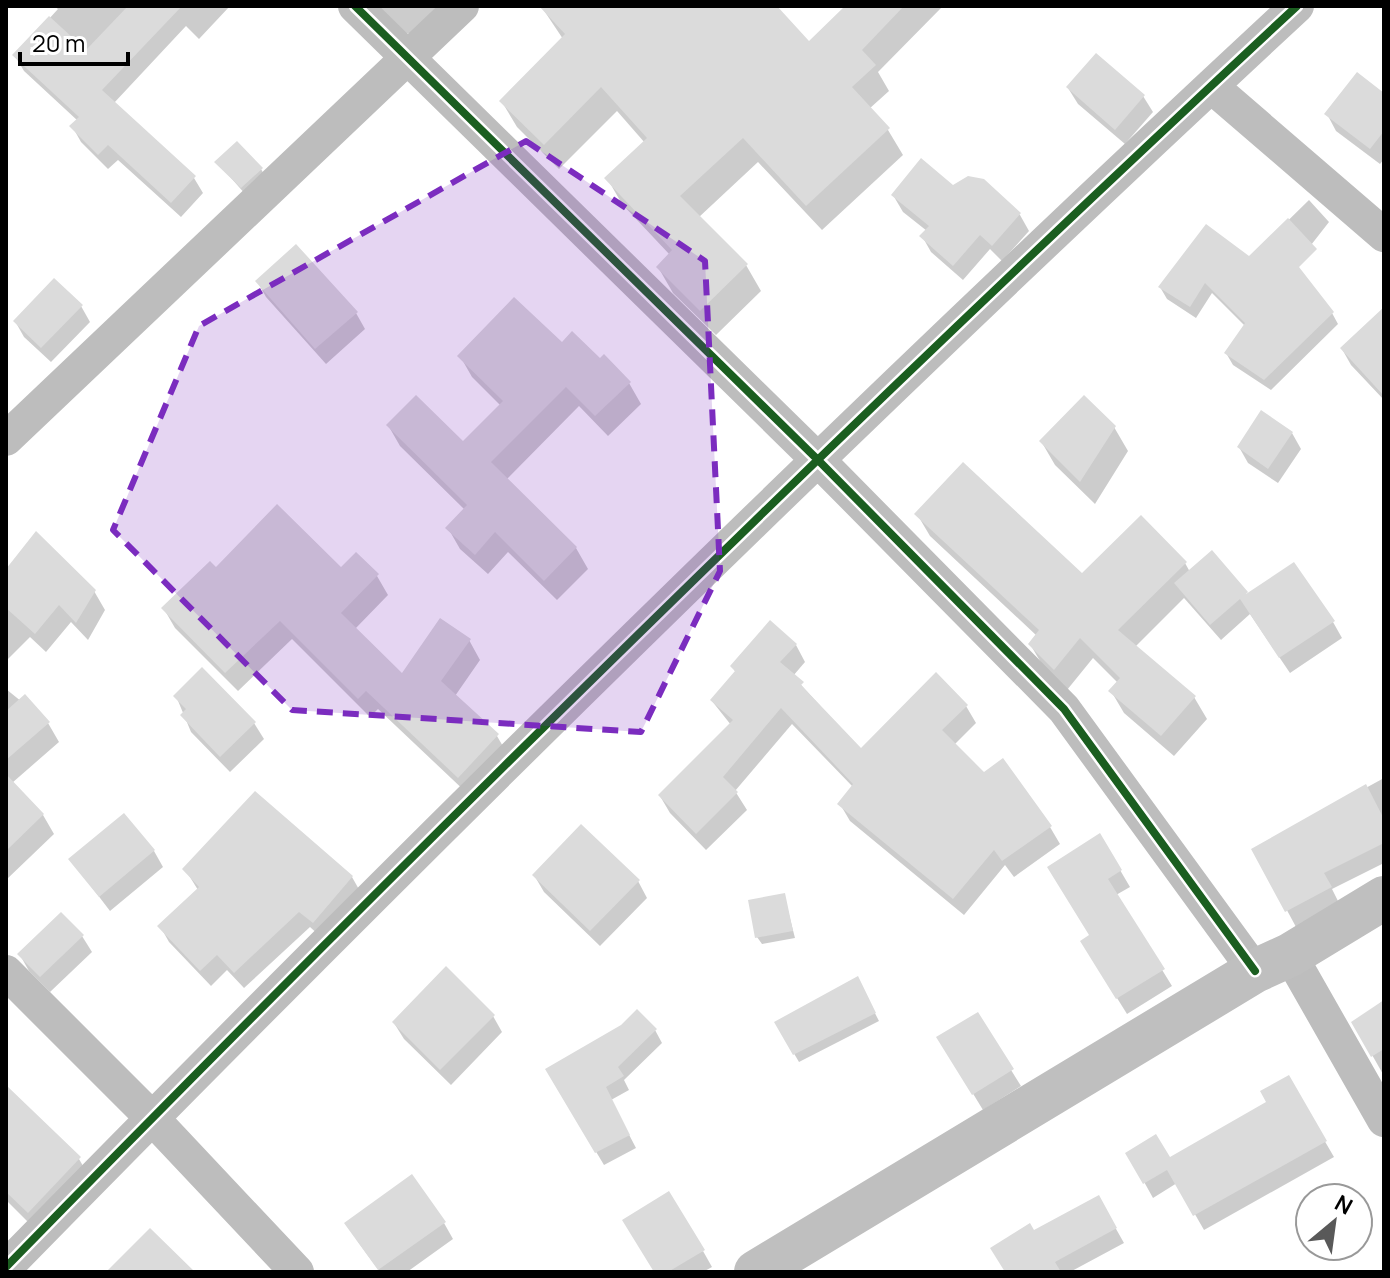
<svg xmlns="http://www.w3.org/2000/svg" width="1390" height="1278" font-family="Manrope,sans-serif">
<style>
.shadow{fill:#0003}
.building{fill:#dbdbdb}
.lines{fill:none;stroke-linecap:round;stroke-linejoin:round}
.street{stroke:#bdbdbd;stroke-width:34}
.secondary{stroke:#bfbfbf;stroke-width:44}
.cycleway-casing{stroke:#fff;stroke-width:13}
.cycleway{stroke:#1b5e20;stroke-width:8}
.marked{fill:#7b2cbf;fill-opacity:0.2;stroke:#7b2cbf;stroke-width:6;stroke-dasharray:16 10;stroke-linejoin:round}
</style>
<rect width="100%" height="100%" fill="#fff"/>
<path class="shadow" d="M54 6H230L199 39 186 26 114 103 194 178 203 193 181 217 118 160 108 169 81 142 72 126 78 121 24 71 15 56 58 9Z
M359 6H459L437 29 405 34Z
M541 6H772L809 44 846 6H943L878 72 889 91 869 109 888 130 903 155 822 230 758 162 698 218 746 265 761 291 716 335 673 293 658 267 670 255 622 204 607 178 645 143 617 111 559 169 517 127 502 102 563 39Z
M1068 88 1143 96 1153 112 1125 144 1078 104Z
M1384 95V159L1380 164 1336 131 1327 114Z
M217 162 261 169 265 176 246 195Z
M983 181 1020 215 1029 231 1002 261 990 249 963 280 931 252 922 236 927 231 903 212 893 195Z
M1309 200 1329 222 1283 281 1332 313 1338 324 1271 390 1233 365 1226 353 1245 326 1212 293 1196 318 1167 299 1160 287 1249 259Z
M257 281 356 313 365 329 326 364 266 297Z
M81 306 90 322 51 362 24 337 15 321Z
M1384 310V400L1351 365 1342 349Z
M562 345 600 360 629 383 641 404 608 436 579 406 506 480 576 548 588 569 557 600 508 552 488 574 460 549 448 528 465 510 400 446 388 425 463 444 501 406 472 377 460 356Z
M1114 427 1128 451 1095 504 1055 465 1041 441Z
M1292 433 1301 449 1278 483 1248 463 1239 447Z
M917 514 1082 576 1185 563 1190 572 1248 595 1333 622 1342 638 1290 673 1250 614 1221 640 1184 598 1135 647 1194 697 1207 719 1174 756 1124 713 1111 691 1118 683 1093 658 1067 690 1043 666 1030 644 1037 636 930 536Z
M216 570H341L377 576 388 595 355 629 402 676 469 640 480 660 455 696 497 736 508 755 470 796 378 709 370 717 292 639 238 691 175 628 164 609Z
M6 572 94 591 105 610 88 640 71 622 46 652 30 637 6 661Z
M796 645 805 662 793 676 861 751 966 706 976 723 954 745 984 774 1050 827 1060 844 1014 877 1005 865 964 915 850 821 840 804 853 787 792 724 735 791 747 810 706 850 670 813 660 796 731 725 712 701 736 673 732 666Z
M6 689 48 723 59 742 12 783 43 815 54 834 6 880Z
M176 696 254 723 264 739 230 772 191 732Z
M1384 778V863L1332 889 1339 903 1296 927 1254 849Z
M1100 836 1130 887 1116 895 1172 986 1127 1014 1092 958Z
M154 851 163 867 110 911 71 860Z
M185 869 352 877 361 893 322 938 310 927 244 988 227 970 211 986 169 942 160 926 198 890Z
M534 875 638 881 647 898 600 946 544 892Z
M784 895 795 938 762 944 757 937Z
M82 936 92 952 50 992 29 971 20 955Z
M861 986 879 1021 799 1062 776 1023Z
M1384 1000V1076L1354 1023Z
M977 1015 1021 1086 983 1110 939 1038Z
M493 1016 502 1032 451 1085 404 1039 394 1023Z
M655 1030 662 1043 624 1080 629 1090 611 1100 636 1148 604 1165 547 1070Z
M1288 1078 1334 1157 1204 1230 1177 1183 1153 1198 1128 1153 1169 1160 1268 1103Z
M6 1109 79 1159 93 1183 42 1236 6 1200Z
M1098 1197 1124 1243 1070 1272H1006L1033 1232Z
M444 1223 453 1239 407 1272H380L356 1239Z
M703 1251 712 1267 703 1272H655Z"/>
<path class="building" d="M128 6H182L102 90 196 176 171 203 108 145 98 155 69 126 79 117 12 55 49 16 86 50Z
M539 6H777L809 41 845 6H904L862 50 876 65 852 87 890 128 806 206 743 138 680 196 748 264 700 311 656 267 672 250 604 178 647 138 601 87 544 145 499 101 565 34Z
M1096 53 1145 95 1115 130 1066 87Z
M1357 72 1384 93V131L1370 149 1324 114Z
M237 141 263 168 241 188 214 162Z
M921 158 953 185 968 176 984 179 1021 213 992 246 980 235 953 266 919 236 929 226 891 195Z
M1288 218 1317 249 1299 267 1334 312 1264 380 1224 353 1245 323 1205 283 1190 307 1158 287 1206 224 1249 256Z
M296 244 358 312 315 349 255 281Z
M54 278 83 305 41 348 13 321Z
M514 297 562 342 572 331 600 358 604 354 631 382 595 416 566 387 491 462 577 547 544 581 495 532 475 555 445 528 467 505 386 425 416 395 463 441 503 401 457 356Z
M1384 307V396L1340 348Z
M1084 395 1116 426 1080 482 1039 441Z
M1261 410 1293 432 1268 469 1237 447Z
M963 462 1082 573 1141 515 1187 562 1118 630 1196 696 1161 736 1108 691 1120 678 1080 638 1054 670 1028 644 1039 630 914 514Z
M277 504 341 567 356 552 379 574 341 613 402 673 440 618 471 639 441 681 499 734 458 778 366 691 358 699 280 621 225 673 161 608 210 561 216 567Z
M36 531 96 590 76 623 59 605 35 634 6 608V569Z
M1212 550 1248 592 1246 594 1294 562 1335 621 1279 658 1240 599 1210 625 1174 583Z
M770 620 797 644 780 662 804 682 801 685 861 748 936 672 968 705 942 730 984 772 1003 758 1052 826 1002 861 994 850 953 899 837 804 853 784 781 708 723 777 738 792 696 834 658 795 733 720 710 700 735 671 730 666Z
M202 667 256 722 220 757 180 715 186 709 173 696Z
M25 694 50 722 6 760V711Z
M6 774 44 814 6 851Z
M1366 784 1384 819V843L1324 873 1332 887 1285 912 1251 849Z
M255 791 353 876 313 923 299 912 234 973 217 955 200 971 157 926 199 887 182 869Z
M124 813 155 850 99 897 68 859Z
M581 824 640 880 590 931 532 875Z
M1100 833 1122 870 1108 879 1165 969 1116 999 1080 941 1089 935 1047 867Z
M785 893 793 931 755 938 748 900Z
M61 912 84 935 40 977 17 954Z
M446 966 495 1015 440 1070 392 1022Z
M858 976 876 1013 793 1055 774 1022Z
M1384 1000V1049L1371 1057 1351 1022Z
M637 1009 657 1029 618 1067 624 1076 606 1087 630 1135 595 1153 545 1069 621 1025Z
M978 1012 1014 1069 972 1095 936 1037Z
M1289 1075 1327 1141 1193 1216 1167 1170 1143 1184 1125 1153 1156 1134 1170 1157 1266 1102 1260 1091Z
M6 1085 81 1157 28 1213 6 1192Z
M412 1174 446 1222 378 1270 344 1223Z
M669 1191 705 1250 668 1272H654L622 1220Z
M1099 1195 1117 1228 1055 1262 1061 1272H1005L990 1248 1030 1223 1034 1230Z
M150 1228 195 1272H106Z"/>
<g class="lines">
<path class="street" d="M355 6 818 460 1064 709 1255 971
M1211 86 1384 235
M6 439 462 6
M1290 955 1384 1120
M6 972 152 1118 297 1272
M6 1267C427 837 856 415 1297 6"/>
<path class="secondary" d="M756 1272 1255 971 1290 955 1384 898"/>
<defs>
<path id="cycleway" d="M355 6 818 460 1064 709 1255 971
M6 1267C427 837 856 415 1297 6"/>
</defs>
<use href="#cycleway" class="cycleway-casing"/>
<use href="#cycleway" class="cycleway"/>
</g>
<path class="marked" d="M526 141 705 261 720 571 641 732 292 710 113 530 199 326Z"/>
<rect width="1390" height="1278" fill="none" stroke="#000000" stroke-width="16"/>
<g transform="translate(1334 1222) rotate(29)"><circle r="38" fill="#ffffff" stroke="#999999" stroke-width="2"/>
<path d="M0-6L14 30L0 20L-14 30Z" fill="#595959"/>
<text y="-12" font-size="22" font-weight="bold" text-anchor="middle" fill="#000000">N</text>
</g>
<path d="M20 52v12h108v-12" fill="none" stroke="#000000" stroke-width="4"/>
<text x="32" y="52" font-size="24" fill="#000000" stroke="#ffffff" stroke-width="6" paint-order="stroke">20 m</text>
</svg>
